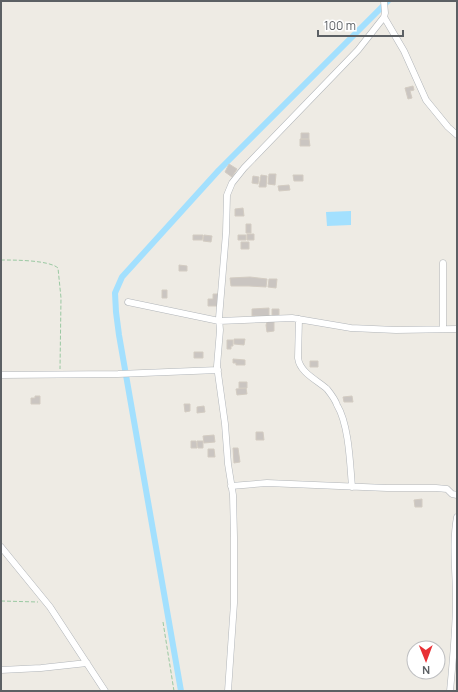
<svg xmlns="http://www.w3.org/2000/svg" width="458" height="692" font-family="Manrope,sans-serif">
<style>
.water{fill:#a3e0fe}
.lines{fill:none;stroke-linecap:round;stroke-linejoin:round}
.canal{stroke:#a3e0fe;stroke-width:6}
.building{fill:#cac5c1;stroke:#d3ccc2}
.minor-casing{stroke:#b1b5b9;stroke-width:7}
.path{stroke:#9ac9a2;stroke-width:1;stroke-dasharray:4 2;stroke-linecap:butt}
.minor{stroke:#fff;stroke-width:6}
</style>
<rect width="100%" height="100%" fill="#eeebe4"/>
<path class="water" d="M351 211V225L327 226 326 212Z"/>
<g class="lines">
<path class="canal" d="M181 691 119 335 116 312 115 293 122 277 219 170 388 1"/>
</g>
<path class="building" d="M413 86 414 90 410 91 412 98 408 99 405 88Z
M301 133H309V139H301Z
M300 139H309L310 146H300Z
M229 164 237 169 232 177 225 172Z
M269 174H276L275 185 268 184Z
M261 175 267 176 266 187H259Z
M293 175H303V181H294Z
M253 176 259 177 258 184 252 183Z
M289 185 290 190 279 191 278 186Z
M243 208 244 216H235V209Z
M246 224H251V233H246Z
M247 234H254V240H247Z
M193 235H203L202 240H193Z
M204 235 212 236 211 242 203 241Z
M238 235H246V240H238Z
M241 242H249V249H241Z
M179 265 187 266V271H179Z
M250 277 267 279 266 287 249 286H231L230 278Z
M269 279H277L276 288 268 287Z
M162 290H167V298H162Z
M213 294H219V306H208V299H213Z
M269 308V316H252V309Z
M272 309H279V316L272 315Z
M268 320H274V331L267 332 266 325Z
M234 339H245L244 345 234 344Z
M227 340H233V346H231V349H227Z
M194 352H203V358H194Z
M233 359 245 360V365H236V363H233Z
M310 361H318V367H310Z
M239 382H247V388H239Z
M246 388 247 394 237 395 236 389Z
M35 396H40V404H31V398H35Z
M352 396 353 402H344L343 397Z
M184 404H190V411L185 412Z
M204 406 205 412 197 413V407Z
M256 432H263L264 440H256Z
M214 435 215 442 204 443 203 436Z
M191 441H196L197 448H191Z
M197 441H203V448H198Z
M233 448H238L240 462 234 463Z
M208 449H214L215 457H208Z
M422 499V507H415L414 500Z"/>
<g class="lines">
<defs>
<path id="minor" d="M384 17 404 51 426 100 448 127 457 135
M443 263V329
M128 302 219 321 292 318 351 328 396 330 457 329
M299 319 298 358C300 373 317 380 327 389 331 394 335 399 337 405 349 425 350 463 352 487
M1 375 118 374 218 370
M231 486 267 483 387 488H436L447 489 452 494 457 495
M1 547 50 607 105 691
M1 670 41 668 87 663
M228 691 234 603V537L233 495 228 464 225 424 217 366 220 330 219 318 226 233 227 195 232 183 244 168 358 50 384 17 385 13 384 1
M450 691C453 660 456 630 456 599 456 572 452 544 457 517"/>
</defs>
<use href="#minor" class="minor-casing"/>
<path class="path" d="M1 260C14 260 49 260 58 268L61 298 60 369
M1 601 38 602
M163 622 174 691"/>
<use href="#minor" class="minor"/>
</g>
<rect width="458" height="692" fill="none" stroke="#5c6064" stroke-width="4"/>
<g transform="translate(426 660) rotate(179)"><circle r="19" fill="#ffffff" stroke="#bebfc1"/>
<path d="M0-3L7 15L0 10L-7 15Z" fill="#e83035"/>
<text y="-6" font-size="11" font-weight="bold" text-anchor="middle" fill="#5c6064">N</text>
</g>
<path d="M318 30v6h85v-6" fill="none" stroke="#5c6064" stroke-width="2"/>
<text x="324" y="30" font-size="12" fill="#5c6064" stroke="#ffffff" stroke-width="3" paint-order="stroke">100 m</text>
</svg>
